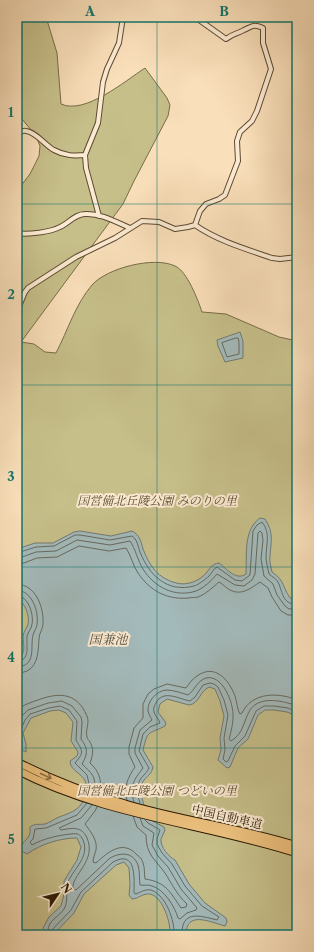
<svg xmlns="http://www.w3.org/2000/svg" width="314" height="952" font-family="'Libre Caslon Text','Noto Serif JP',serif">
<style>
.green{fill:#c6bf8a;stroke:#786c46}
.water{fill:#a3babb;stroke:#727971}
.lines{fill:none;stroke-linecap:round;stroke-linejoin:round}
.shore{stroke:#66695f;stroke-width:1}
.street-casing{stroke:#5d4a31;stroke-width:6}
.highway-casing{stroke:#291803;stroke-width:9}
.street{stroke:#fbead2;stroke-width:4}
.highway{stroke:#ecc07d;stroke-width:7}
.oneway{stroke:#8a6c40}
.grid{fill:none;stroke:#0f766e;stroke-width:1;stroke-opacity:0.55}
.labels{text-anchor:middle;stroke-width:4;stroke-linejoin:round;paint-order:stroke}
.park-label{font-size:12px;font-style:italic;fill:#584a2c;stroke:#fbead2}
.street-label{font-size:12px;fill:#291803;stroke:#fbead2}
.water-label{font-size:13px;font-style:italic;fill:#545143;stroke:#fbead2}
.neatline{fill:none;stroke:#0f766e;stroke-width:1.5}
.grid-label{font-size:13px;text-anchor:middle;font-weight:bold;fill:#0f766e}
</style>
<rect width="100%" height="100%" fill="#f9dfba"/>
<filter id="stains"><feTurbulence type="fractalNoise" baseFrequency=".005" numOctaves="4"/><feColorMatrix values="0 0 0 0 .2 0 0 0 0 .09 0 0 0 0 .02 0 0 0 .5 -.17"/></filter>
<radialGradient id="worn" r=".72"><stop offset=".6" stop-color="#630" stop-opacity="0"/><stop offset="1" stop-color="#630" stop-opacity=".3"/></radialGradient>
<path class="green" d="M17 17H46L57 53 61 104C85 115 125 81 145 68L167 98 170 105 168 116 134 181 123 204 21 342 34 344 45 352 56 353C68 330 75 305 92 285 107 268 154 256 175 266 187 271 198 300 202 312L226 314 279 337 297 341V935H17V191L30 174 39 156 40 146 36 136 17 113Z"/>
<path class="water" d="M240 332 243 341V358L225 362 218 346 217 340Z
M260 518 265 519C274 533 271 541 270 556 269 561 271 567 272 572 286 581 282 589 292 600L297 599V716L287 712 274 710H265L258 715 248 739 238 748 230 767 227 768 218 760 221 750 220 738 224 716 220 701 215 689 209 687C200 691 199 704 189 705L167 699 160 704 158 712 166 723 165 726C148 735 148 729 143 750L153 767C151 775 149 774 144 780 136 791 146 808 149 819L164 827 165 830C164 833 162 836 161 839 160 847 169 857 175 860L189 884 205 903 226 918 227 922 225 926C210 922 186 910 186 935H170C171 923 163 897 150 894 143 893 138 899 132 899L129 895 130 885 129 868 124 862 116 865 84 894 74 913 53 935H45L43 928 49 917 61 906 64 894V881L77 860 81 847 77 838C60 838 41 844 27 854L20 850C21 840 32 840 30 827 35 823 39 825 45 824 49 823 54 819 59 817 76 811 86 807 86 785 86 774 70 772 70 761L77 756 78 752 71 741 73 722 66 713 59 710 50 711 31 718 23 733 26 744V752L17 748V659C27 654 23 645 23 636 24 631 27 628 28 624 30 616 25 602 17 599V549L35 543H53L74 532 80 531 111 536 132 531C140 535 141 542 143 549 150 567 158 578 176 583 187 586 200 581 207 572 211 567 212 564 219 563 227 569 236 581 246 574 247 555 243 530 260 518Z"/>
<g class="lines">
<path class="shore" d="M236 338H238L239 342V354L227 357 222 343Z
M17 553 36 547 54 546 75 535H80L110 540 132 536C137 539 138 546 140 552 149 575 167 593 194 586 198 585 206 579 209 576 212 573 213 569 217 567L235 580 242 581 250 575 253 531 257 525 262 522C271 533 266 545 266 557 266 562 268 569 269 574 272 577 276 578 278 582 283 592 282 605 297 604
M17 558 22 557 36 552 56 551 77 540 110 545 130 541C135 548 138 561 143 569 154 587 175 598 196 591 204 588 212 580 217 574L235 585 244 586 252 580 255 574 258 533 260 531 262 533 263 540 261 559 264 576 273 584 277 595 285 606 289 609H297
M17 564 24 563 37 558 57 557 79 546 109 551 126 548C131 555 133 566 138 573 150 591 167 600 189 598 192 597 195 598 198 597 206 594 213 587 219 582 223 584 226 588 230 590 242 596 251 588 260 582L268 588 272 597 281 611 288 615H297
M17 584C36 585 44 607 43 624 43 629 39 633 39 639 38 654 38 673 17 673
M17 590C32 591 39 611 37 624 37 628 34 631 33 635 30 647 37 666 17 667
M17 595C28 596 34 614 32 624 32 628 28 632 27 636 26 645 31 660 17 662
M17 712C22 705 27 704 35 701 56 693 76 690 87 716 90 723 85 730 87 737 87 739 89 740 90 742 94 749 93 755 90 763 99 771 102 780 100 792
M17 725 21 717 28 710 48 703 62 701 72 706 81 717 82 722 81 739C88 748 88 754 82 764 91 773 97 776 94 790
M17 745 22 744 20 732 25 720 30 714 49 708 60 706 69 710 77 721 76 740C79 746 85 751 79 758 78 760 76 761 75 763L87 775 90 788
M127 800C123 788 128 777 135 767L129 754V747L134 728 143 718V704L148 694 154 689 167 684 186 688C189 684 192 679 197 676 215 663 229 680 235 696 237 702 237 709 240 714L242 713C252 692 278 692 297 700
M134 802C129 786 134 780 143 768L135 753V748L140 730 152 720C151 718 149 715 148 711 147 702 156 691 166 690 174 690 181 693 188 695 195 690 197 681 206 678 223 674 234 704 233 717 233 724 231 732 229 739L231 741C244 733 243 722 250 710 260 695 284 701 297 706
M87 803 77 815 46 828 35 829 33 839 30 842 32 845C42 839 59 835 71 834 78 833 80 834 83 840 90 857 74 868 68 882 65 890 69 901 64 909 59 917 48 920 48 931H51L71 910 81 892 113 862C137 849 134 879 134 893L136 894C141 892 145 889 151 890 166 895 175 921 174 935
M140 803C137 794 135 784 143 776 146 773 147 772 149 768L139 751 143 734 150 727 160 723C159 719 155 716 154 712 153 709 154 706 156 703 163 689 179 699 190 701L195 697 203 685 210 683 214 684 218 687 224 700 228 715 224 738 225 750 223 759 226 762 228 761 235 746 245 736 256 711 264 706H274L288 708 297 712
M92 805 81 818 59 828 61 830C72 828 82 826 87 838 97 861 71 875 73 889L76 890 110 858C121 852 133 852 138 865 140 871 139 879 140 885 144 886 148 884 152 886 164 889 175 907 178 918L180 919 187 913 196 910 197 908 181 889 168 867 158 856 152 845 154 833 143 826 140 818
M97 807 95 811 85 824C90 831 98 840 96 850 95 854 93 858 93 862L96 863C108 852 123 839 137 855 140 857 142 859 143 863 145 868 144 873 145 879 166 882 170 892 181 908L186 907 187 904C177 895 172 884 165 873 155 859 146 855 146 835L137 827 133 816
M145 820 148 823 160 830 157 839V844L162 853 172 864 185 886 202 906 219 917 217 920C201 916 181 909 182 935"/>
<defs>
<path id="street" d="M17 133C20 132 24 130 26 131 36 132 46 146 54 150 65 156 74 156 85 155
M99 216 86 168 85 155 98 123 103 82 107 69 119 43 123 17
M195 225C218 241 246 249 272 258L280 259 297 257
M17 233C28 235 51 232 60 227 69 223 75 214 85 214 101 213 116 222 130 228
M17 311 25 292 28 288 76 257 115 238 142 221 159 222 175 229 188 227 195 225 200 211 206 204 219 199 225 195 238 161 237 141 240 132 252 121 257 111 271 69 263 43V28C253 24 253 26 244 30 237 34 234 33 226 39L195 17"/>
<path id="highway" d="M17 762C52 780 88 794 125 804 182 821 241 828 297 846
M17 770C105 816 204 823 297 853"/>
</defs>
<use href="#street" class="street-casing"/>
<use href="#highway" class="highway-casing"/>
<use href="#street" class="street"/>
<use href="#highway" class="highway"/>
</g>
<defs><path id="oneway-shaft" d="M-6 0H5M1.5-3L5.5 0L1.5 3" fill="none" stroke-width="1.6" stroke-linecap="round" stroke-linejoin="round"/></defs>
<use class="oneway" href="#oneway-shaft" transform="translate(46 776) rotate(25)"/>
<path class="grid" d="M157 17V935M17 204H297M17 385H297M17 567H297M17 748H297"/>
<g class="labels">
<g class="park-label">
<text x="157" y="505">国営備北丘陵公園 みのりの里</text>
<text x="157" y="795">国営備北丘陵公園 つどいの里</text>
</g>
<g class="street-label">
<text transform="translate(227 817) rotate(13)" y="4">中国自動車道</text>
</g>
<g class="water-label">
<text x="108" y="644">国兼池</text>
</g>
</g>
<rect width="314" height="952" fill="none" stroke="#f9dfba" stroke-width="44"/>
<g transform="translate(58 894) rotate(55)" stroke="#fbead2" stroke-width="3" paint-order="stroke">
<path d="M0-3L7 15L0 10L-7 15Z" fill="#291803"/>
<text y="-6" font-size="11" font-weight="bold" text-anchor="middle" fill="#291803">N</text>
</g>
<rect x="22" y="22" width="270" height="908" class="neatline"/>
<g class="grid-label">
<text x="90" y="16">A</text>
<text x="224" y="16">B</text>
<text x="11" y="117">1</text>
<text x="11" y="299">2</text>
<text x="11" y="481">3</text>
<text x="11" y="662">4</text>
<text x="11" y="844">5</text>
</g>
<rect width="100%" height="100%" filter="url(#stains)"/>
<rect width="100%" height="100%" fill="url(#worn)"/>
</svg>
